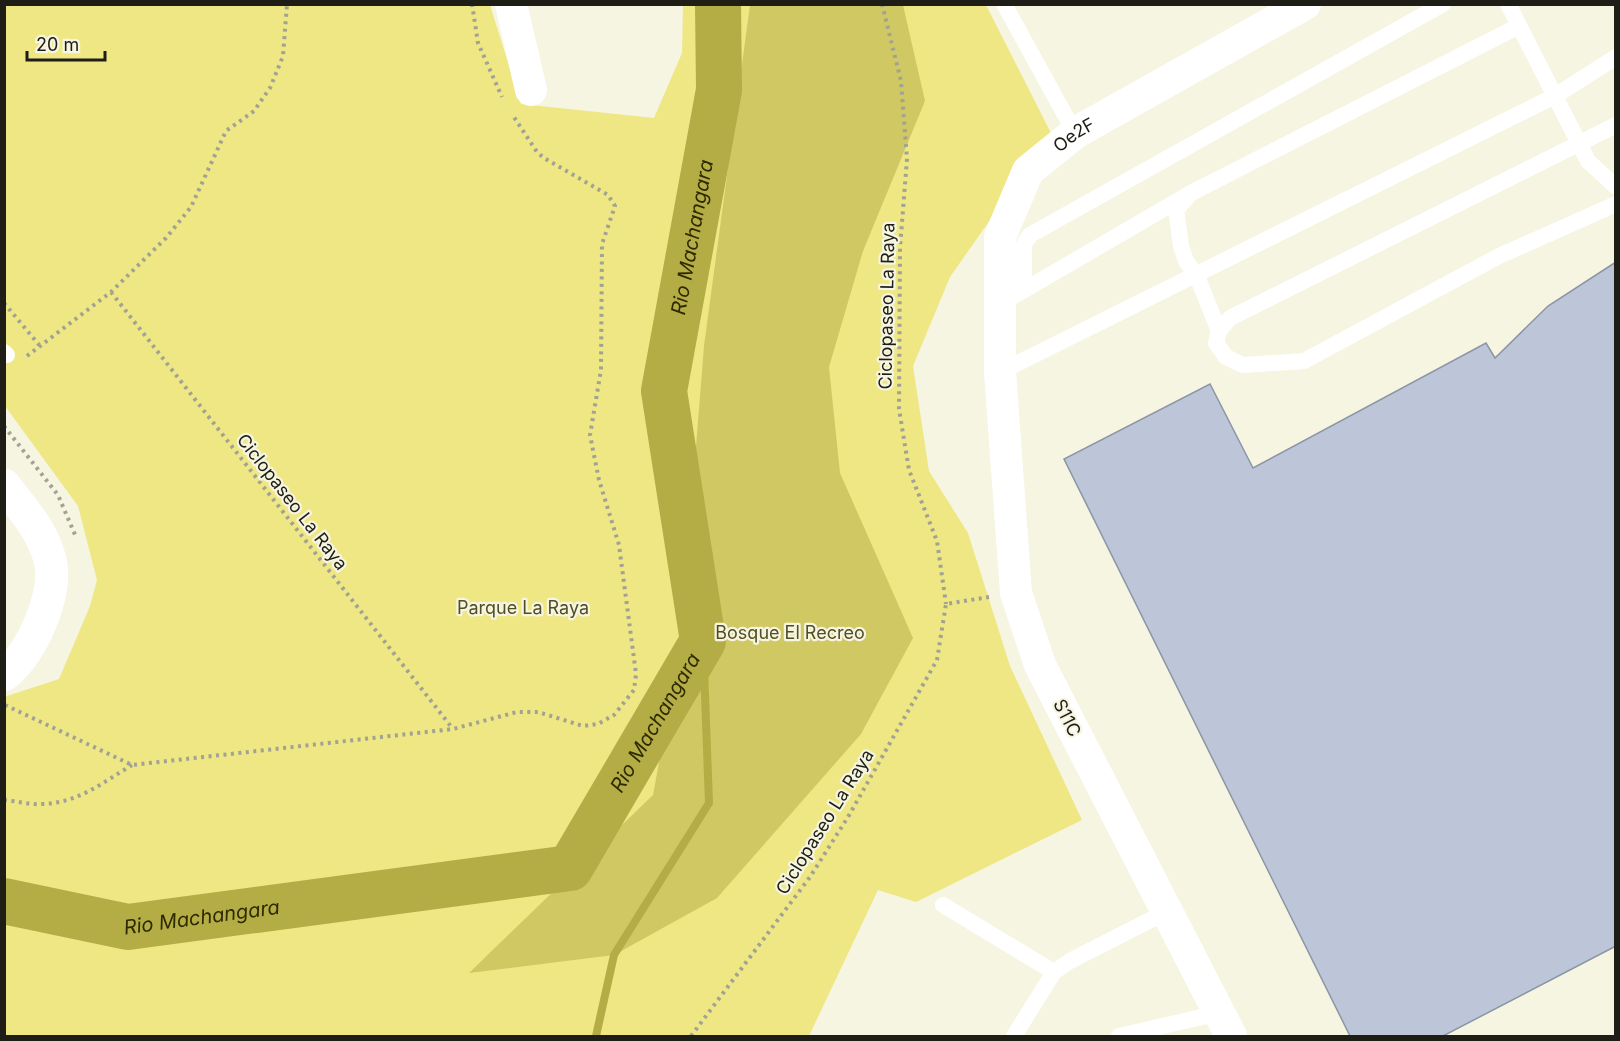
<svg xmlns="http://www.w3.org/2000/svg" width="1620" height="1041" font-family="Inter,sans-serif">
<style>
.green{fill:#eee784}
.forest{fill:#d0c862}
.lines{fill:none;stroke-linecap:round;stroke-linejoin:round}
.stream{stroke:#b4ac44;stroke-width:8}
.river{stroke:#b4ac44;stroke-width:46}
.building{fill:#bcc6d8;stroke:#8b95a5;stroke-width:1.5}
.path{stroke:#a2a293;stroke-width:4;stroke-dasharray:3 4.5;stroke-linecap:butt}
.service{stroke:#fff;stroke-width:16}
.minor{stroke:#fff;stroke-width:32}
.tertiary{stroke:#fff;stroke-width:33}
.labels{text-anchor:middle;stroke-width:4.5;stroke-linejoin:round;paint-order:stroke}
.street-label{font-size:18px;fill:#1e1e17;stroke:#f6f5e1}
.park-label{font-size:18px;fill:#524e24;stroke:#f6f5e1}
.water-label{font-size:20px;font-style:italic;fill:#2e2a00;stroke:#f6f5e1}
</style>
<rect width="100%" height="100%" fill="#f6f5e1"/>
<path class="green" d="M5 5H490L521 104 654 118 682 53 683 5H986L1051 133 950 277 913 366 929 471 968 533 1010 666 1082 820 916 902 878 890 809 1036H5L4 697 59 679 90 606 97 580 78 506 5 406Z"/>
<path class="forest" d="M750 5H903L925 101 863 251 829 367 840 473 913 638 861 734 717 898 614 955 469 973 653 795 680 648 704 346Z"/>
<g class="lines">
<path class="stream" d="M596 1036 614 955 709 803 703 641"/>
<path class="river" id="s1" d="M4 901 128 927 570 868 703 641 664 391 719 90 718 4"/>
</g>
<path class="building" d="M1616 262V946L1443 1036H1350L1064 459 1210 384 1253 468 1486 343 1495 358 1548 306Z"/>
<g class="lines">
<path class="path" d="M472 4 478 43 502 97
M882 4 901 81 907 159 900 248 899 409 909 470 937 541 946 604
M111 292 453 729
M4 303 40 346
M27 356 111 292 166 238 191 207 226 131 254 111 270 88 283 56 287 4
M4 426 58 495 76 537
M5 705 132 765 453 729 517 712H538L583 726 598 724 614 715 634 690 636 674 619 545 599 480 590 435 601 370 602 244 615 206 608 195 544 158 537 152 512 114
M4 800C17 801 30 805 42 804 78 803 102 783 132 765
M691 1036 810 877 848 817 937 660 946 604 989 597"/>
<path class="service" d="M1004 4 1075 133
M1508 4 1588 161 1616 187
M1616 125 1230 318 1219 331 1216 343 1226 357 1243 365 1304 361 1499 256 1616 204
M1187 198 1176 209 1181 246 1186 261 1196 274 1219 331
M1024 290V244L1030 235 1443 4
M1000 304 1191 193 1519 26
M4 352 7 355
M1000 372 1555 96 1616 57
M943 905 1054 972
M1014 1036 1054 972 1070 961 1166 912
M1119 1036 1219 1013"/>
<g class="minor">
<path d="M511 4 531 90"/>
<path id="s2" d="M1231 1036 1040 665 1016 593 1000 372V237L1028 171 1075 133 1305 4"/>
</g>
<path class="tertiary" d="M4 485C22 508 43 531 50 560 59 592 31 656 4 675"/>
</g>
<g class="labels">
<g class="street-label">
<text dy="6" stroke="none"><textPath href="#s2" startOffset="980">Oe2F</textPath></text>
<text transform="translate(887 306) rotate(-89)" y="6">Ciclopaseo La Raya</text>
<text transform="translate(292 502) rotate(52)" y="6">Ciclopaseo La Raya</text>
<text transform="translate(1067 718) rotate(63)" y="6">S11C</text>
<text transform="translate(825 822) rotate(-58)" y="6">Ciclopaseo La Raya</text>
</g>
<g class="park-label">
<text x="523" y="614">Parque La Raya</text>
<text x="790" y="639">Bosque El Recreo</text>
</g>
<g class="water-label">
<text dy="7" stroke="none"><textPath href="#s1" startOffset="1245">Rio Machangara</textPath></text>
<text dy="7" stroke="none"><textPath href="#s1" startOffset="741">Rio Machangara</textPath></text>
<text dy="7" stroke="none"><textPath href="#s1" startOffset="201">Rio Machangara</textPath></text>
</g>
</g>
<rect width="1620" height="1041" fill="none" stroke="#1e1e17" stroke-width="12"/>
<path d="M27 51v9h78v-9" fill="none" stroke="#1e1e17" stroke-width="3"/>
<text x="36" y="51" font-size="18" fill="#1e1e17" stroke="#f6f5e1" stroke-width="4.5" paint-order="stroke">20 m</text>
</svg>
